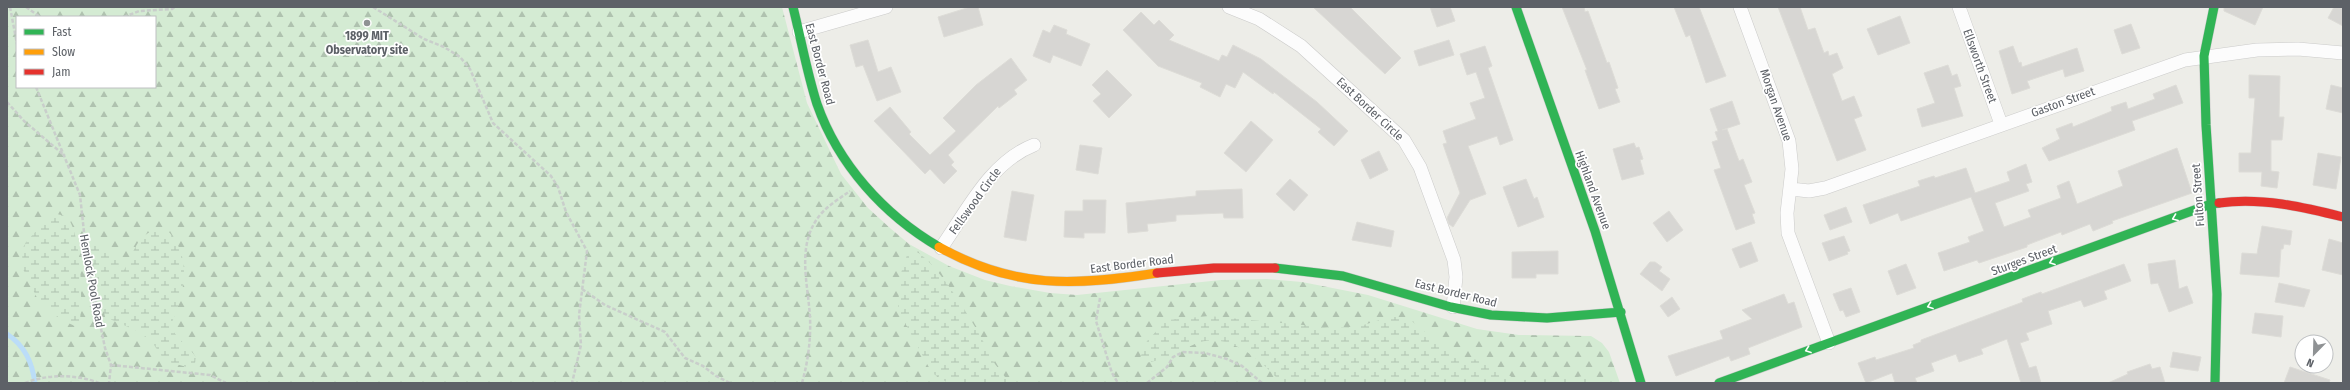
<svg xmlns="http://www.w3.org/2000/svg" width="2350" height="390" font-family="'Fira Sans Condensed',sans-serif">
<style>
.forest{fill:url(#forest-firs);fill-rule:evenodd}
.wetland{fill:url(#wetland-marsh)}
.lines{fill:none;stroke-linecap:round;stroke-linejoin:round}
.stream{stroke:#bbddf8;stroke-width:5}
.building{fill:#d7d6d3;stroke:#dddcd7}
.street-casing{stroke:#cbcbca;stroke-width:14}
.fast-casing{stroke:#c9cac9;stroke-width:10}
.slow-casing{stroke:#c9cac9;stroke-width:10}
.jam-casing{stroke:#c9cac9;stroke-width:10}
.path{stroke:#c9cecb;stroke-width:2.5;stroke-dasharray:4 2;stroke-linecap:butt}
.street{stroke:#fcfcfc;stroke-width:13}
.fast{stroke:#30b455;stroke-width:9}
.slow{stroke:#ff9f0a;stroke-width:9}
.jam{stroke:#e5322d;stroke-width:9}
.oneway{stroke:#fff}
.poi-dot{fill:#8f9294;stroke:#fff;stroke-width:1.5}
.labels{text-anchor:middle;stroke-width:3.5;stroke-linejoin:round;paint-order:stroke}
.poi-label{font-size:12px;font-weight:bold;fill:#5d6167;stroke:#fff}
.street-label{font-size:12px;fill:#5d6167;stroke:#fff}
</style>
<defs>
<pattern id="forest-firs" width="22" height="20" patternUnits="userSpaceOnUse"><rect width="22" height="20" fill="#d4ebd3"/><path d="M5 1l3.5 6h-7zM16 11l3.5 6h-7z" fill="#afc2af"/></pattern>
<pattern id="wetland-marsh" width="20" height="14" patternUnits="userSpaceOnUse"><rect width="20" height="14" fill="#d4ebd3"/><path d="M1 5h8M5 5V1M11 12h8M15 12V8" fill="none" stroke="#afc2af"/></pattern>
</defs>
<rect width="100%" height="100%" fill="#edede8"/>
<path class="forest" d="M7 7H782L807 103 841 174 868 208 890 228 909 244 949 266 985 280 1010 286 1050 293 1077 295 1221 280 1267 279 1302 282 1368 295 1477 329 1519 335 1591 336 1602 343 1609 352 1620 383H7ZM17 17H155V87H17Z"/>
<path class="wetland" d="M56 214C62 215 65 215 69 220 82 238 83 307 79 328L62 320 39 302 23 269 22 253 26 242 38 229Z
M157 230H167C187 250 187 277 179 303 177 311 173 318 171 326 173 335 190 348 196 357L194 369 165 361 154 345 142 333 105 317 88 242 93 240 118 255 119 268 124 270C134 254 136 234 157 230Z
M915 251C940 263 983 338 995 364L1005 377 1014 383H948L932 373 898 310 900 276 908 252Z
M1209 316 1334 328 1357 327 1389 317H1400L1413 322 1454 356 1484 361 1517 380H1531L1548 376 1563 379 1584 376 1591 378 1597 383H1281C1262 360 1228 330 1195 344 1177 352 1163 361 1144 363L1140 358 1147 341 1167 320Z"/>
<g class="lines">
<path class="stream" d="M7 334C25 346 32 362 35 383"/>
</g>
<path class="building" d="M970 7H978L983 25 944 37 938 17Z
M1313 7H1350L1401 58 1385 74Z
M1430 7H1450L1455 21 1437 27Z
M1562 7H1584L1585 12 1588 11 1607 63 1609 62 1618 88 1615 89 1620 102 1599 109 1585 70H1587Z
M1674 7H1699L1726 76 1706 83 1690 35 1686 37Z
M1778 7H1800L1808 30 1815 28 1824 53 1828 51 1829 56 1837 53 1843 68 1832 74 1842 101 1854 96 1862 116 1854 119 1866 150 1837 161Z
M2224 7H2263L2255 25 2224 11Z
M2334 7H2343V26L2328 18Z
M1141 12 1154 25 1159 20 1174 35 1169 40 1219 61 1222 55 1227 57 1233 45 1261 59 1317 102 1348 131 1334 146 1318 132 1321 129 1274 92 1273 94 1243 72 1235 88 1226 84 1220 97 1200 87 1202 83 1158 66 1123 30Z
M1900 16 1910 43 1878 55 1867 29Z
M2131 24 2140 48 2122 54 2114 30Z
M1054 25 1067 30 1066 34 1090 44 1081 66 1053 55 1050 63 1033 56 1043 30 1050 33Z
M868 40 878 72 891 67 901 92 877 101 863 65 856 67 850 45Z
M1449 40 1454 55 1419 66 1414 51Z
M1485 46 1492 66 1488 68 1513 140 1500 145 1497 136 1468 146 1486 194 1470 200 1453 227 1449 224 1447 218 1460 193 1443 144 1447 143 1443 131 1476 119 1470 103 1485 98 1476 72 1467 75 1460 54Z
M2013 46 2019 63 2021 62 2022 67 2077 48 2084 71 2065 77 2063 69 2027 81 2030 88 2012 94 1999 51Z
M1011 58 1027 80 1014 90 1017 94 999 108 998 106 948 155 954 162 951 165 957 171 944 184 930 169 925 174 874 121 890 107 911 132 909 134 930 155 956 131 943 118 976 85Z
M1948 65 1952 76 1957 74 1961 86 1954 88 1963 116 1922 127 1917 109 1935 103 1924 73Z
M1107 70 1132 95 1109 118 1093 101 1101 94 1092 85Z
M2249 75 2280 76 2279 117H2284L2282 140H2271V171L2279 172 2277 188 2261 186 2262 172H2239V153H2251L2255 98H2249Z
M2176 85 2183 103 2132 121 2135 130 2049 161 2042 148 2060 139 2056 129 2072 123 2073 127 2112 111 2111 107 2126 102 2128 109 2155 99 2153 94Z
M2331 85 2343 88V113L2326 109Z
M1732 101 1740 124 1722 130 1727 129 1739 161 1743 159 1752 182 1744 185 1755 213 1752 214 1755 223 1736 230 1714 170 1721 168 1712 142 1718 140 1715 132 1718 131 1710 109Z
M1251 121 1273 140 1246 172 1224 153Z
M1634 143 1636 148 1639 147 1643 159 1640 160 1644 174 1622 180 1613 149Z
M1080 145 1102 148 1098 174 1076 170Z
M2177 148 2192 193 2112 221 2113 223 2093 231 2090 224 2062 235 2061 232 2027 245V247L1979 263 1977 260 1944 271 1938 253 1970 242 1968 237 1984 231 1971 197 1901 221 1898 213 1870 224 1863 205 1920 186 1918 181 1934 176 1935 178 1966 168 1975 193 2010 181 2007 172 2026 164 2032 182 2026 184 2029 191 1995 203 2004 227 2031 217 2028 210 2061 198 2057 186 2069 181 2077 204 2123 186 2118 171Z
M1379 151 1388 170 1370 179 1361 160Z
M2318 153 2341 157 2336 189 2313 185Z
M1290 179 1308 195 1294 211 1276 194Z
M1526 179 1534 199 1537 197 1544 217 1518 227 1503 187Z
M1242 189 1243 218H1224L1223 213 1176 215V221L1147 224 1148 231 1128 233 1126 203 1196 196V191Z
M1012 191 1034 195 1026 241 1004 237Z
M1083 200H1106L1105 233H1084V238L1064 237 1065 211H1083Z
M1846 207 1852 222 1830 230 1824 215Z
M1669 211 1683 230 1667 242 1653 223Z
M1357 222 1394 231 1391 247 1352 240Z
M2262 226 2292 231 2290 245 2284 244 2283 249H2281L2279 277 2240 274 2242 253 2257 254Z
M1844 236 1850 251 1847 252 1848 254 1829 261 1822 243Z
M2329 239 2343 243V275L2322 270Z
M1751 242 1758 261 1740 268 1732 249Z
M1558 251V274H1536V278H1512V252Z
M2175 260 2179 289 2187 286 2193 303 2169 312 2158 283 2151 284 2148 264Z
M1650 262H1655L1662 267 1659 271 1670 279 1662 291 1640 274Z
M1906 264 1916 288 1897 295 1888 271Z
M2124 264 2131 281 2104 291 2107 299 2084 307 2081 300 2048 311 2052 324 2026 333 2029 340 2020 343 2029 368 2036 366 2041 383H2021L2007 339 1981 349 1983 354 1959 362 1956 354 1931 363 1934 371 1915 378 1917 383H1895L1892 373 1866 383 1858 363 1875 357 1876 360 1914 348 1913 345 1921 342V340L2023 302 2022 299 2041 292 2042 294Z
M2279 283 2310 290 2304 307 2275 302Z
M1851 288 1860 312 1846 317 1843 310 1840 311 1833 294Z
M1784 294 1788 304 1794 302 1802 327 1748 348 1750 354 1731 361 1729 356 1676 376 1668 356 1723 339 1720 331 1752 319 1742 310Z
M1672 297 1680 309 1668 317 1660 306Z
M2255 313 2283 316 2281 337 2252 333Z
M2173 352 2201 357 2198 371 2170 367Z
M2150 364 2152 369 2160 367 2165 383H2108L2128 374 2127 372Z
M2290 367 2330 380 2329 383H2284Z"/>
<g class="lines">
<defs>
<path id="street" d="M1229 7 1259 19 1301 46 1404 140 1420 167 1454 260 1456 277 1453 307
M1740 7 1789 141 1792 169 1787 213 1788 233 1829 343
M1959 7 2001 124
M799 32 886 7
M1791 189 1809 191 1825 188 2185 60 2257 50 2298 49 2343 53
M941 248C967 211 990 162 1034 145"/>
<path id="fast" d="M793 7C801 39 807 73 817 104 838 164 884 215 939 247
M1516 7 1595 231 1641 383
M2214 7 2204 56 2206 125 2217 294 2215 383
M1275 268 1343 276 1451 307 1491 315 1547 318 1621 312
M1719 383 2211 204 2219 203"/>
<path id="slow" d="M939 247C1014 289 1075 286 1157 273"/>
<path id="jam" d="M2219 203C2261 197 2303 207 2343 217
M1157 273 1214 268H1275"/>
</defs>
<use href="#street" class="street-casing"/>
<use href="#fast" class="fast-casing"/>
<use href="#slow" class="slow-casing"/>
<use href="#jam" class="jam-casing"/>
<path class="path" d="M10 7 17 44
M26 7 40 17
M373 7 424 39 444 47 460 57 470 69 493 123 551 176 558 187 566 212 587 251 579 315 581 345 572 383
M124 17 139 11 172 9 175 7
M36 87 80 195 87 260 105 348 111 365 109 383
M7 102 24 121 65 156
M582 289 605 305 665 332 685 358 703 366 716 376 730 383
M1100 298 1096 321 1112 373 1118 383
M111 365 210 375 226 383
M25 383C47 374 77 374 99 383
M802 383C808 361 811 340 810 317 808 284 797 248 817 219 825 207 839 199 850 191
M1147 383 1167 367 1173 357 1183 352 1205 353 1227 359 1242 366 1262 383"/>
<use href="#street" class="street"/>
<use href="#fast" class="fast"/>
<use href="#slow" class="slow"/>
<use href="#jam" class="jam"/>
</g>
<defs><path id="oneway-chevron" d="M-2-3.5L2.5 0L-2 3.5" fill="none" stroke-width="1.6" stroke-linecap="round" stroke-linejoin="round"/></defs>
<g class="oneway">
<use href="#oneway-chevron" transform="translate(2175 218) rotate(159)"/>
<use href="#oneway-chevron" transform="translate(2052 262) rotate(160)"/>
<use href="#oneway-chevron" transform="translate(1930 306) rotate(160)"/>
<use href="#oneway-chevron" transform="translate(1808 350) rotate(160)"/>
</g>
<circle class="poi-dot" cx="367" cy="23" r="4"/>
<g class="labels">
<g class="poi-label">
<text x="367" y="40">1899 MIT<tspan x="367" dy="14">Observatory site</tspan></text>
</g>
<g class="street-label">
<text transform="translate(820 64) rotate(75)" y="4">East Border Road</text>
<text transform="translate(1980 66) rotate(70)" y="4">Ellsworth Street</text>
<text transform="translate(2063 102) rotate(-20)" y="4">Gaston Street</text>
<text transform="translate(1776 105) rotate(71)" y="4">Morgan Avenue</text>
<text transform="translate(1370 109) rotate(43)" y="4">East Border Circle</text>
<text transform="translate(1593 190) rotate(70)" y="4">Highland Avenue</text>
<text transform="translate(2198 195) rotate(-94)" y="4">Fulton Street</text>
<text transform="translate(975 201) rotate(-54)" y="4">Fellswood Circle</text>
<text transform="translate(2024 260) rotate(-20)" y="4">Sturges Street</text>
<text transform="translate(1132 264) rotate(-7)" y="4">East Border Road</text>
<text transform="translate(92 281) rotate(80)" y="4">Hemlock Pool Road</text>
<text transform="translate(1456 293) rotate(14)" y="4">East Border Road</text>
</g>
</g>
<rect width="2350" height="390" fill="none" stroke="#5d6167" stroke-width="16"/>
<rect x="16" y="16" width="140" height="72" fill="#ffffff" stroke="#bec0c2"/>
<rect x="24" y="29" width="20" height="6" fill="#30b455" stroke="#bec0c2"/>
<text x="52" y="36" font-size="12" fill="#5d6167">Fast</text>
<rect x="24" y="49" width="20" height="6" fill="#ff9f0a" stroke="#bec0c2"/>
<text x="52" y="56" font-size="12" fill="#5d6167">Slow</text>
<rect x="24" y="69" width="20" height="6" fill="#e5322d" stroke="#bec0c2"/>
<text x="52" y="76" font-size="12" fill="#5d6167">Jam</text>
<g transform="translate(2314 354) rotate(203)"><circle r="19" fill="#ffffff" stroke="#bec0c2"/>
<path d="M0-3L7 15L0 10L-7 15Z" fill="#8f9294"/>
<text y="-6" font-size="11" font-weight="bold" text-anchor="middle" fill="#5d6167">N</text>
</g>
</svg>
